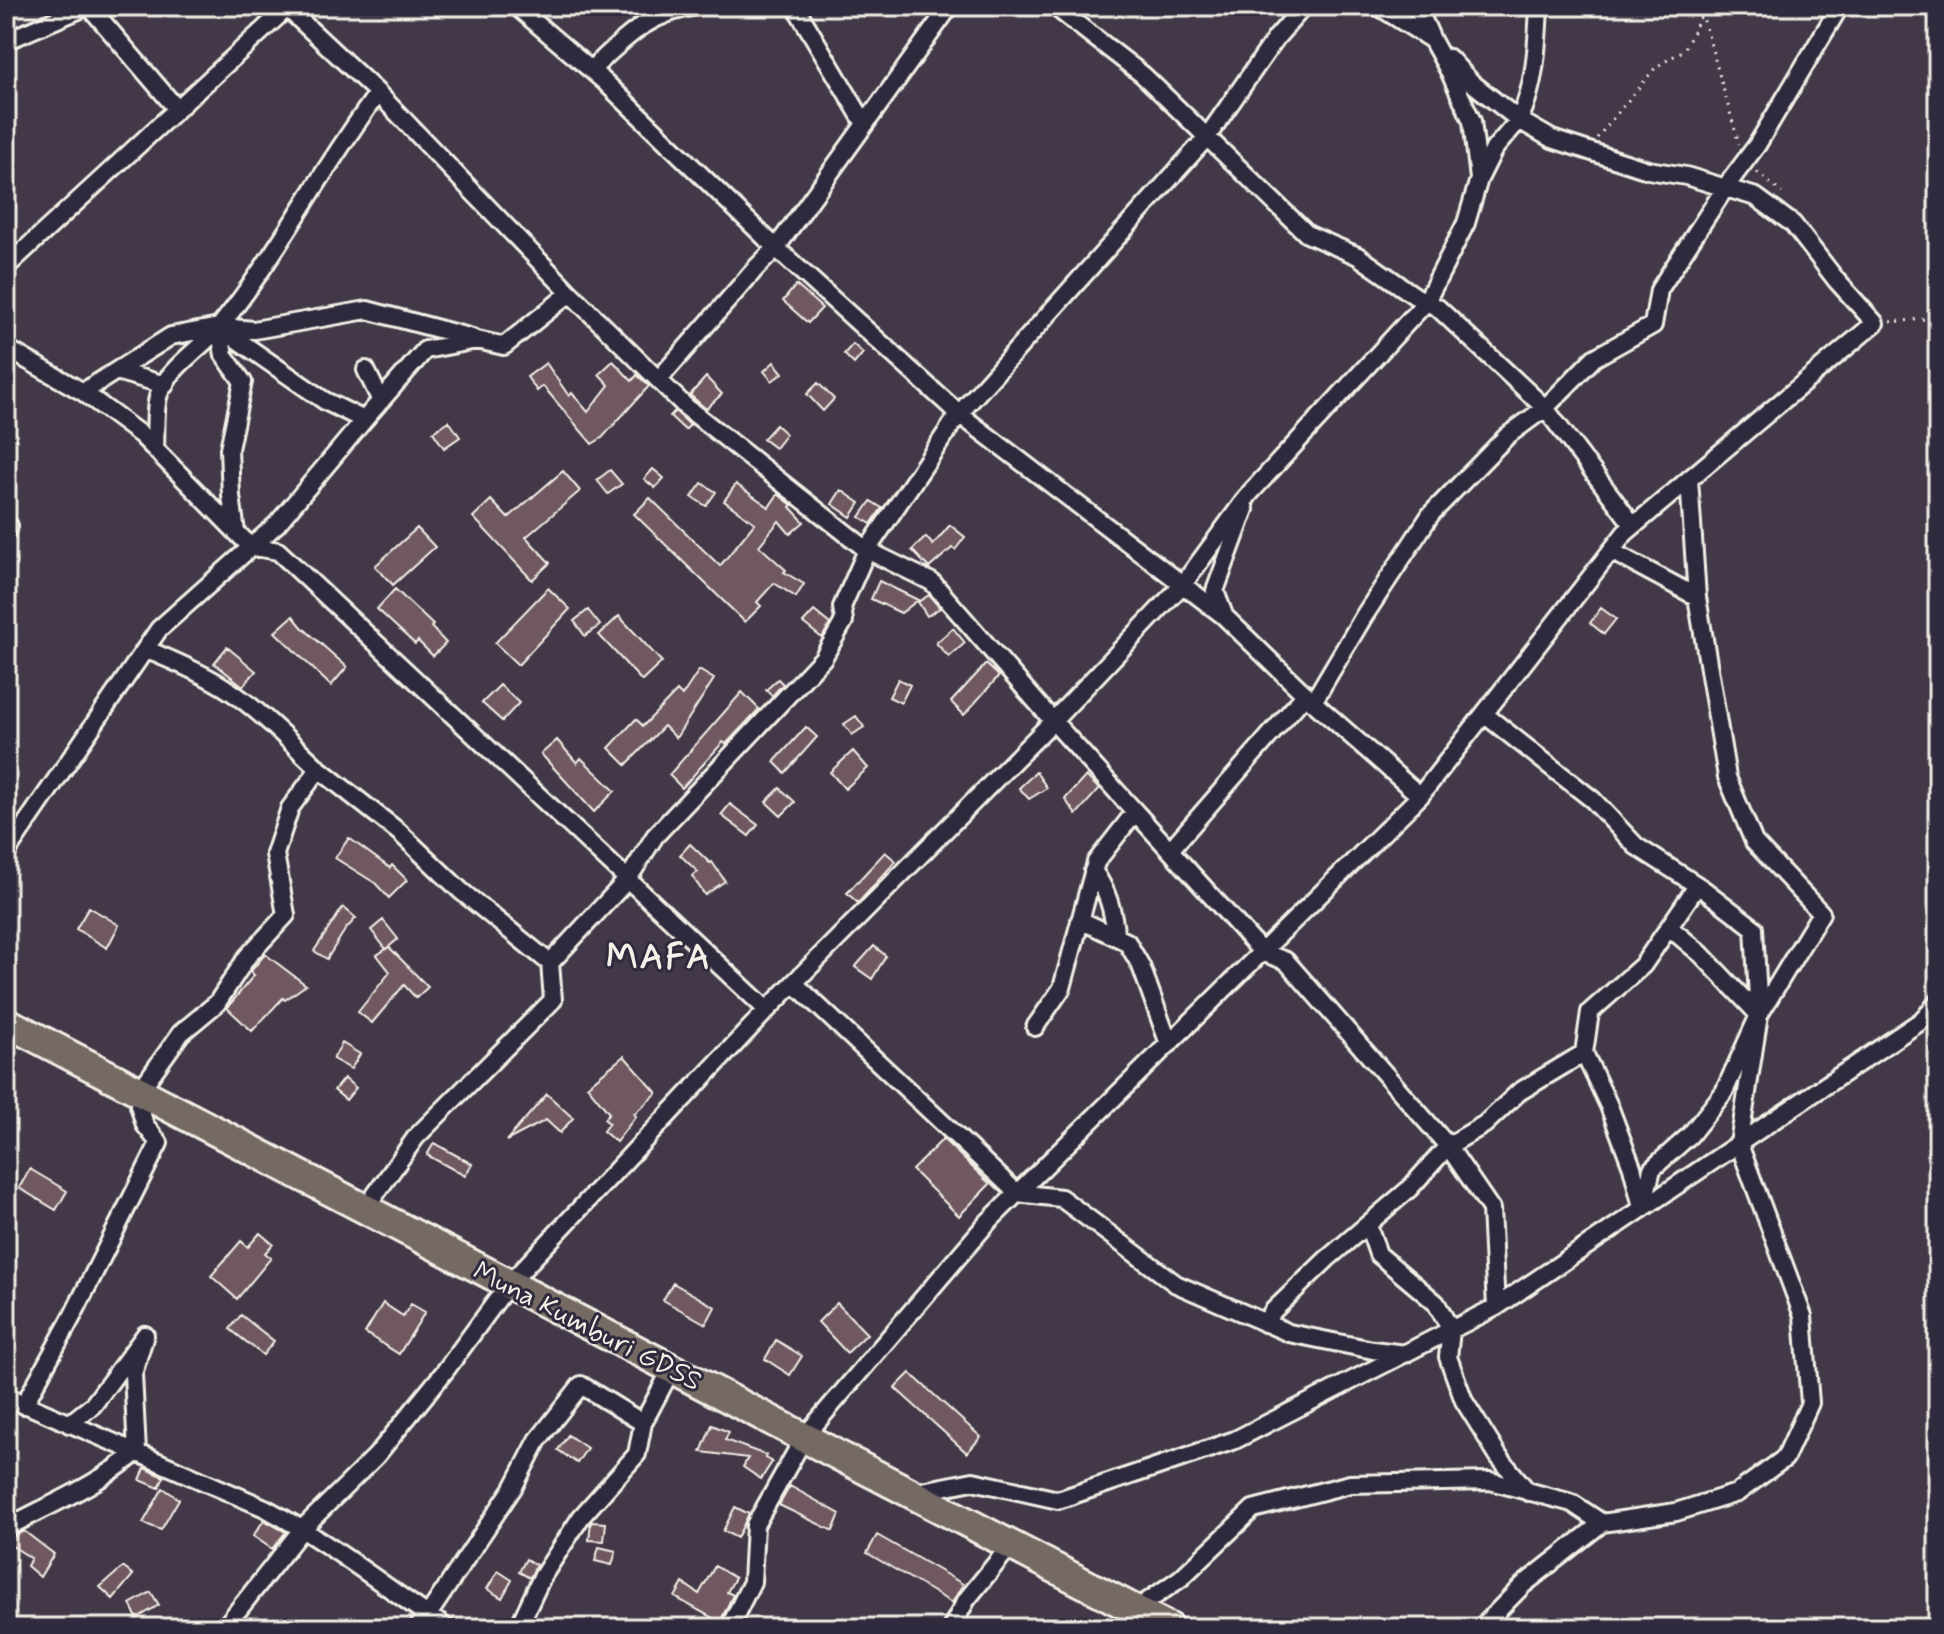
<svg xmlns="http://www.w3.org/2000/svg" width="1944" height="1634" font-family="Mynerve,sans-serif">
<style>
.building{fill:#705960;stroke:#f4f1e8;stroke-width:2}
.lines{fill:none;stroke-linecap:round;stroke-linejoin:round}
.street-casing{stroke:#f4f1e8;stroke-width:22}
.highway-casing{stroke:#f4f1e8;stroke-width:34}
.path{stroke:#f4f1e8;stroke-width:3;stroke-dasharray:2 6;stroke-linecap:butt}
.street{stroke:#2f2a3d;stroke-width:16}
.highway{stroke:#756964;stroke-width:28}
.labels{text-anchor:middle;stroke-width:6;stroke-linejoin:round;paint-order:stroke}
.street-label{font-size:28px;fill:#f4f1e8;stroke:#2f2a3d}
.district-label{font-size:36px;font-weight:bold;letter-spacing:2px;fill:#f4f1e8;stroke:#2f2a3d}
</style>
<rect width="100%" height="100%" fill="#423848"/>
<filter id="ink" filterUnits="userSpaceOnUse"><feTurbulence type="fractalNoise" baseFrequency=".0125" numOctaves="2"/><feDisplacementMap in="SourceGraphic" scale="16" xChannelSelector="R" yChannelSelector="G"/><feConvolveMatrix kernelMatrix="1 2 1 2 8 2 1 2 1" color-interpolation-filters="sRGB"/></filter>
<g filter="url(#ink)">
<path class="building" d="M796 285 822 308 808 323 783 301Z
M853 344 863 353 854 364 844 354Z
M613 361 632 381 637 375 649 386 602 438 592 444 543 386 537 391 527 377 546 363 569 396 572 393 588 412 609 385 599 374Z
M774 362 783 373 772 381 764 371Z
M706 377 722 394 706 409 690 395Z
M818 383 834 399 823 411 807 394Z
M675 411 690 425 685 430 670 416Z
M449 421 460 437 444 448 433 432Z
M776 425 786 434 775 448 763 439Z
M653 469 664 478 655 488 644 479Z
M610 470 622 484 608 494 597 480Z
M563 471 580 491 526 537 550 563 532 580 473 517 491 500 508 518Z
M702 483 716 492 706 506 692 497Z
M736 484 769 507 778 494 792 505 790 507 804 522 790 534 779 521 759 546 786 570 784 572 804 584 796 597 774 583 757 602 761 606 745 622 634 514 650 498 720 566 755 523 724 501Z
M841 490 860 503 851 517 832 504Z
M871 501 882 508 871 524 860 517Z
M950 525 965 537 955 550 952 548 929 568 912 550 926 537 933 545Z
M417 528 435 547 393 585 375 566Z
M879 581 918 600 901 613 871 599Z
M548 588 570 609 518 665 495 643Z
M395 589 433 625 431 627 446 643 433 656 418 641 415 644 377 609Z
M929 595 940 608 927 616 918 602Z
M1601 608 1616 619 1604 634 1590 623Z
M588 610 600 625 585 636 574 621Z
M814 611 830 624 822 638 803 623Z
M293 616 302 627 347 667 331 686 275 632Z
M619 616 662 662 642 681 599 635Z
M953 628 965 643 949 657 936 643Z
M227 647 256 671 243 686 214 663Z
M986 664 999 676 964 715 951 702Z
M699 670 714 679 676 738 664 726 626 765 609 748 636 719 643 726 677 691 682 696Z
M778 679 783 684 772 696 766 690Z
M898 679 910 685 901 703 889 697Z
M500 685 519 703 502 721 482 703Z
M742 692 759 709 726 744 723 742 682 788 669 775Z
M856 716 864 727 852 735 844 724Z
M806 727 817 737 785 773 774 762Z
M557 740 577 763 581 758 615 791 594 812 541 754Z
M853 751 868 768 845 789 830 772Z
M1036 772 1047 788 1029 799 1019 788Z
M1086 776 1099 789 1076 815 1065 799Z
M780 788 795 802 781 816 766 802Z
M730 804 758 825 749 836 721 815Z
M349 838 390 868 392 865 407 880 389 898 375 883 335 858Z
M690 844 710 863 712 862 725 881 705 895 692 876 698 872 680 855Z
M885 852 896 861 858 903 847 893Z
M89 907 119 925 107 948 76 929Z
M343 907 356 918 345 930 327 959 314 951Z
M383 920 398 939 386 949 371 930Z
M874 946 886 956 872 979 855 967Z
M389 947 428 987 416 998 404 985 372 1023 358 1012 390 972 377 955Z
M265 954 306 985 285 1000 283 998 252 1031 227 1008 254 975 250 972Z
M342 1043 360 1054 351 1069 333 1059Z
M624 1056 657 1093 634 1114 636 1116 616 1142 603 1131 609 1123 604 1119 609 1113 587 1086Z
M344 1078 356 1088 346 1100 334 1090Z
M547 1094 573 1118 560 1133 546 1120 506 1141Z
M943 1139 990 1184 959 1216 912 1170Z
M434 1143 472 1164 465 1176 427 1155Z
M30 1169 67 1191 56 1210 19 1188Z
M260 1233 273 1244 265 1253 271 1258 237 1299 211 1276 241 1241 248 1247Z
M673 1283 715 1307 706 1324 663 1300Z
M383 1303 403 1316 411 1304 425 1312 399 1354 365 1333Z
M837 1303 867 1334 847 1353 818 1322Z
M241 1315 274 1341 263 1355 230 1329Z
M776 1340 802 1356 790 1375 765 1359Z
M910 1373 981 1437 967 1453 895 1388Z
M712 1425 729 1432 725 1440 766 1455 765 1458 772 1462 761 1479 743 1467 748 1458 701 1452Z
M568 1435 587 1448 577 1463 558 1450Z
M145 1468 164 1477 159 1488 140 1480Z
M790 1486 840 1514 833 1531 779 1505Z
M163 1488 179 1499 161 1530 143 1523Z
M735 1507 749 1514 737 1538 723 1531Z
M264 1520 286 1532 272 1549 253 1536Z
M591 1522 606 1523 604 1541 589 1540Z
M24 1531 54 1554 40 1577 27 1566 31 1558 9 1544 14 1536Z
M877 1535 963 1584 952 1603 867 1553Z
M599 1547 616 1551 612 1565 595 1561Z
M526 1559 536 1565 530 1578 519 1572Z
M715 1566 735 1578 727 1592 733 1595 720 1622 675 1597 683 1583 699 1594Z
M123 1567 133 1575 113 1599 100 1587Z
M498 1571 512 1580 502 1598 487 1589Z
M151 1592 159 1605 137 1618 130 1604Z"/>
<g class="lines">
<defs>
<path id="street" d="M89 6 177 109
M285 6 378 93 570 293 686 407 867 550 932 582 1053 721 1262 952 1286 961 1448 1146 1491 1209 1496 1307
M516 6 605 82 776 248 959 414 1224 616 1313 702 1420 796
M795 6 865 124
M1054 6 1143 75 1307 234 1358 256 1415 296 1438 308 1545 408 1633 525
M1417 6 1433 42
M6 41 88 6
M1449 58 1472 83 1519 120C1536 84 1537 45 1539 6
M591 70C625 38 649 12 697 6
M6 267 289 6
M219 327 224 355 243 382 229 449 231 496 236 532
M221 327 254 330 367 310 472 338
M6 348 83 392 171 336 219 327 325 401 364 420 425 350 477 340 504 346 570 293
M366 370 381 401
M116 371 165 385
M659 379 757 267 776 248 950 6
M83 392 141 435 250 546 278 551 767 1010
M155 449C156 434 154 407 159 394 168 368 203 347 220 326 279 253 322 168 378 93
M6 531 9 526
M1611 551 1697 597
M1224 615 1215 591 1245 509
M1313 702 1364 616 1431 514 1507 436 1545 408 1594 358 1653 325 1659 290 1727 185 1757 145 1840 6
M1484 714 1593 800 1636 846 1703 889 1754 928 1759 1015 1724 1092 1690 1135 1652 1169 1642 1209
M319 769 399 832 461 891 550 963
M1170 850 1305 695
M6 853 159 629 277 524 364 420
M1093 871C1107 889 1114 913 1115 935
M1080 920 1127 942 1141 966 1169 1044
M1670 928 1701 954 1759 1015
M795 984 1017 1193 1061 1198 1176 1284 1289 1333 1373 1350 1405 1354
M1035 1027 1062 988 1096 862 1135 812
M1641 1203 1632 1167 1609 1106 1584 1053 1590 1012 1643 965 1697 886
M365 1209 416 1137 553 1000 550 963 628 879 655 836 823 658 844 621 842 607 867 550 959 414 1207 137 1276 38 1304 6
M1368 1225 1378 1254 1436 1303 1451 1330 1448 1357 1464 1401 1499 1457 1528 1492
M1265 1323 1273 1311 1327 1259 1409 1189 1448 1146 1485 1124 1519 1092 1584 1053
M6 1396 265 1508C329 1542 386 1588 447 1628
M24 1405 73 1315 159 1143 145 1125 139 1105V1092L181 1033 217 1003 247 957 286 915 275 854 290 808 319 769C289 741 259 709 224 687 200 672 172 660 145 649
M912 1493 973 1481 1058 1500 1235 1440 1496 1307 1921 1021 1938 1002
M1602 1523 1676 1512 1737 1493 1785 1458 1810 1403 1803 1316 1739 1144 1759 1015 1821 913 1754 842 1727 777 1697 597 1689 479
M6 1528C51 1504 98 1485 137 1452L133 1374 145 1335 93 1405 69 1424
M1135 1610 1181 1578 1253 1509 1350 1484 1490 1481 1572 1503 1602 1523 1523 1585 1481 1628
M224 1628 303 1528 376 1456 445 1371 508 1285 767 1010 1053 721 1184 583 1250 493 1426 302 1466 223 1479 179
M417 1628 428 1615 513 1488 538 1440 581 1385 643 1423
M518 1628 542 1577 581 1517 637 1454 643 1423 672 1368
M729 1628 752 1582 755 1525 805 1436 987 1223 1420 796 1625 533 1875 323 1837 281 1793 224 1756 197 1686 176 1648 170 1620 161 1552 139 1519 120 1494 149 1479 179 1472 121 1449 71 1432 40 1378 6
M951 1628 967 1599 1011 1545"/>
<path id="highway" d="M6 1022 1170 1628"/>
</defs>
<use href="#street" class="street-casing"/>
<use href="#highway" class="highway-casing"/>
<path class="path" d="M1697 6 1702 14 1739 144
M1597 138 1656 67 1684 50 1706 6
M1757 172 1782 193
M1890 322 1938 318"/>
<use href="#street" class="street"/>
<use href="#highway" class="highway"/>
</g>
</g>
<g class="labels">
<g class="street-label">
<text transform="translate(588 1325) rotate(27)" y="10">Muna Kumburi GDSS</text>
</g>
<g class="district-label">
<text x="659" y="968">MAFA</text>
</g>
</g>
<rect width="1944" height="1634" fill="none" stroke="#2f2a3d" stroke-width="32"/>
<rect x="16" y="16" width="1912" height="1602" fill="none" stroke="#f4f1e8" stroke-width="3" filter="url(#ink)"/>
</svg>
